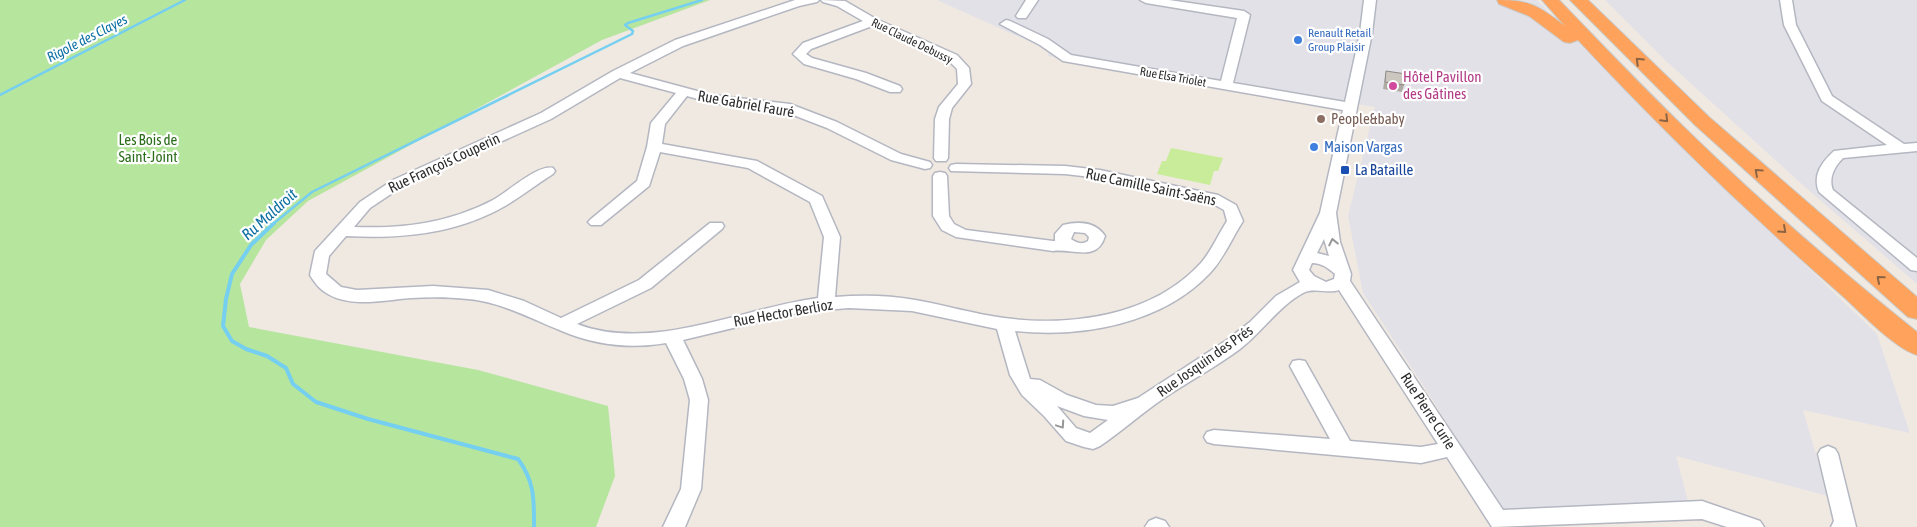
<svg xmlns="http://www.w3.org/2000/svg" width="1917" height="527" font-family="'Asap Condensed',sans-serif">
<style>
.industrial{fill:#e3e1e8}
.green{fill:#b6e59e}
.pitch{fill:#c9ec9a}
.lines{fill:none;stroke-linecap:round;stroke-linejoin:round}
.stream-far1{stroke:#75cff0;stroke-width:2.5}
.stream{stroke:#75cff0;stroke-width:4}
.minor-casing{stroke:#b4b7c1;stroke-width:3}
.highway-casing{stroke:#c9c9c9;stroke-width:2}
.minor{fill:#fff;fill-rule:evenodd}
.highway{fill:#ffa35c;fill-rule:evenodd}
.wall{fill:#afaba4}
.building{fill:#cbc7bf;stroke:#8e8b86}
.oneway{stroke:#8c6343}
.oneway2{stroke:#969696}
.shop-dot{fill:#3f7fe0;stroke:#fff;stroke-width:2}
.hotel-dot{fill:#d1479c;stroke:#fff;stroke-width:2}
.education-dot{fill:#8d6e63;stroke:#fff;stroke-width:2}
.transit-dot{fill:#1a4fb4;stroke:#fff;stroke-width:2}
.labels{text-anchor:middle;stroke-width:4.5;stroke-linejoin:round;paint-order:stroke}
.far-shop-label{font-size:12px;fill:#366cbe;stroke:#fff;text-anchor:start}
.far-street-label{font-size:12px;fill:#2e2e2e;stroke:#fff}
.far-water-label{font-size:14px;font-style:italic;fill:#0d6fa3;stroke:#fff}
.hotel-label{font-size:15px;fill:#b23c85;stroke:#fff;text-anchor:start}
.street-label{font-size:15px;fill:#2e2e2e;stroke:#fff}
.education-label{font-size:15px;fill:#785e54;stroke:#fff;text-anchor:start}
.park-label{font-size:15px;fill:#2c6e1b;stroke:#fff}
.shop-label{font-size:15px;fill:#366cbe;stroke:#fff;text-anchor:start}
.transit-label{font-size:15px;fill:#164399;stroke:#fff;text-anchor:start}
.water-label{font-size:16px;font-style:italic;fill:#0d6fa3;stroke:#fff}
</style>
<rect width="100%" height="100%" fill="#efe9e1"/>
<path class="industrial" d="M937 0H1537L1650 116 1877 334 1910 433 1803 410 1828 496 1676 456 1691 512 1510 527 1436 405 1363 293 1348 216 1375 107 1048 56V50Z
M1605 0H1917V284L1805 187 1665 60Z"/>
<path class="green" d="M0 0H710L602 40 308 201 266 240 240 284 249 327 478 370 608 406 615 476 596 527H0Z"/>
<path class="pitch" d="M1171 148 1223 158 1218 171H1214L1210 185 1157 174 1162 161H1166Z"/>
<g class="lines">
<path class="stream-far1" d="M0 95 185 0
M273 224 312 192 632 34 633 31 625 25 628 23 702 0"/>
<path class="stream" d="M274 223 251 245 232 274 226 299 223 326 232 341 246 349 267 356 286 368 293 384 316 402 368 419 518 459C535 482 534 500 534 527"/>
<defs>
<path id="minor" d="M795 0H819L817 2 799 6 683 46 630 73 712 95 790 104 837 122 901 154 930 162 932 165 930 168 925 169 891 160 827 128 783 111 712 103 687 96 665 124 662 144 757 161 822 196 840 237 835 297C861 295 888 295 915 300 944 305 974 314 1004 318 1071 327 1153 316 1201 263 1212 250 1218 235 1227 221L1224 210 1208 201 1100 178 1065 174 951 171 949 168 951 165 956 164 1065 166 1100 170 1218 195 1236 205 1243 221C1232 238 1224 258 1210 273 1162 324 1082 338 1015 331L1030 379 1040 380 1067 395 1096 405 1113 406 1138 398 1227 340 1250 322 1276 296 1300 282 1293 270 1320 213 1343 110 1063 61 1040 45 1000 24 1006 20 1010 21 1048 39 1071 55 1221 81 1237 18 1146 3 1140 0H1169L1244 11 1250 15 1233 83 1345 102 1360 33 1364 0H1376L1372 33 1336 213 1340 242 1351 274 1350 281 1503 510 1702 501 1760 521 1764 527H1727L1702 519 1492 527 1447 457 1421 463 1214 444 1207 442 1204 437 1207 432 1214 430 1330 439 1290 366 1293 361 1299 360 1305 361 1350 441 1421 447 1438 444 1339 290C1327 294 1314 287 1303 293 1279 306 1262 332 1240 349 1216 367 1189 381 1164 398 1142 413 1122 431 1100 446L1093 449 1084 447 1066 441 1044 416 1022 395 1010 375 997 329 912 311 849 308 800 312 683 340 702 379 708 400 701 489 685 527H663L681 489 690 400 684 379 666 343C631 349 595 345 562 331 531 319 502 302 468 299 449 297 430 297 411 298 385 300 352 308 328 294 320 290 314 282 310 275L315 251 360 202 393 180 541 113 613 71 675 40ZM620 78 676 93 651 123 647 147 637 181 591 219 588 222 591 225H601L649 186 660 152 748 168 810 202 824 237 818 298C742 308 653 353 577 324L651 288 722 229 724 226 722 223H710L639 280 561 318 524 301 488 290 433 286 357 290 341 287 326 274 329 256 346 236C402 239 456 234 505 206 522 196 537 184 553 174L555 171 553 168C538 164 508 192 493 200 449 223 403 229 354 227L370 208 403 186 551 119ZM1324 239 1329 256 1317 253ZM1312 263C1322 263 1328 268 1335 274L1334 279 1326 282 1314 276 1309 270ZM1057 406 1084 416 1108 420 1090 433 1076 428Z
M821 0 845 1 876 19 957 55 969 68 971 84 952 108 949 119 948 158 946 161H936L934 158 935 119 939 107 958 84 957 69 949 61 872 26 811 49 806 54 812 58 866 73 900 86 902 89 900 92H890L856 79 804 64 793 54 803 43 863 21 837 6 823 2Z
M1026 0H1038L1026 18H1018L1016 16Z
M1780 0H1792L1796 25 1832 96 1904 144 1917 143V151L1843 158C1835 166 1828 178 1833 190L1917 258V271L1911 270 1819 192C1812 175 1822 162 1834 151L1887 145 1822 101 1784 25Z
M940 172 945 173 947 176 949 216 954 224 966 230 1053 241H1055V234L1063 225C1079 221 1096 222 1105 236 1097 263 1072 248 1053 251L956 237 942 230 933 216V176L935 173ZM1074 232 1085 233 1089 237 1088 241C1081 245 1077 243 1071 239Z
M1828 446 1835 449 1838 454 1856 527H1831L1834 521 1818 454 1821 449Z
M1156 518 1165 521 1169 527H1145L1149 521Z"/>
<path id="highway" d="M1497 0C1531 0 1538 6 1565 26L1542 0H1559C1610 53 1661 106 1714 156 1779 218 1847 276 1917 332V355C1896 349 1863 315 1846 299 1752 217 1663 131 1578 40L1570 43 1564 42 1529 16 1499 4Z
M1570 0H1588L1709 117 1917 297V319L1908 317 1695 125Z"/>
</defs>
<use href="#minor" class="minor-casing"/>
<use href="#highway" class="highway-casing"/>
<use href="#minor" class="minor"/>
<use href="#highway" class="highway"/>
</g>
<path class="wall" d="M1386 71 1404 85 1402 92 1383 89Z"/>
<path class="building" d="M1386 71 1406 74 1404 85 1385 82Z"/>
<defs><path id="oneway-chevron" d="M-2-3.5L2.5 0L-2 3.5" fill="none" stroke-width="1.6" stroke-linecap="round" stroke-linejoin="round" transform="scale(1.25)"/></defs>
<g class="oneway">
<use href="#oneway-chevron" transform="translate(1639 61) rotate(-136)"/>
<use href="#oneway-chevron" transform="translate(1665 119) rotate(45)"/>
<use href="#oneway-chevron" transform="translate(1758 172) rotate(-138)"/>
<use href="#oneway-chevron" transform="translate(1783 230) rotate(42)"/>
<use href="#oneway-chevron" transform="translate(1880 279) rotate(-139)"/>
</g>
<g class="oneway2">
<use href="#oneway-chevron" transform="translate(1333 242) rotate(-102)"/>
<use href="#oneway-chevron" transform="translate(1061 425) rotate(56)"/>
</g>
<g class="shop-dot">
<circle cx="1298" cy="40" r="5"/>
<circle cx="1314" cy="147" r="5"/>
</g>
<circle class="hotel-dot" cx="1393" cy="86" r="5"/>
<circle class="education-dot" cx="1321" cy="119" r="5"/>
<rect class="transit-dot" x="1340" y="165" width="10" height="10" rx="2.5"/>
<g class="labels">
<g class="far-shop-label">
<text x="1308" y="37">Renault Retail<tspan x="1308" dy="14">Group Plaisir</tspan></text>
</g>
<g class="far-street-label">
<text transform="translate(912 41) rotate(26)" y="4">Rue Claude Debussy</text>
<text transform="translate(1173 77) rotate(10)" y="4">Rue Elsa Triolet</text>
</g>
<g class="far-water-label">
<text transform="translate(87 38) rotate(-27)" y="5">Rigole des Clayes</text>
</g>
<g class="hotel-label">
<text x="1403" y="82">Hôtel Pavillon<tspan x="1403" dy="17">des Gâtines</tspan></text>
</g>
<g class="street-label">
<text transform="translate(746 104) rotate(10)" y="5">Rue Gabriel Fauré</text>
<text transform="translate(444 163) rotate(-25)" y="5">Rue François Couperin</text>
<text transform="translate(1151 187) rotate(12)" y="5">Rue Camille Saint-Saëns</text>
<text transform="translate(783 313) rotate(-10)" y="5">Rue Hector Berlioz</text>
<text transform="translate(1205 361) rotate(-35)" y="5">Rue Josquin des Prés</text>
<text transform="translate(1428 411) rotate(57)" y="5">Rue Pierre Curie</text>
</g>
<g class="education-label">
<text x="1331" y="124">People&amp;baby</text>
</g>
<g class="park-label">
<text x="148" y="145">Les Bois de<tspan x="148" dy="17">Saint-Joint</tspan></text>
</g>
<g class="shop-label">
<text x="1324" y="152">Maison Vargas</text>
</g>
<g class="transit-label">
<text x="1355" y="175">La Bataille</text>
</g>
<g class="water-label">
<text transform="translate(269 214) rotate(-42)" y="6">Ru Maldroit</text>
</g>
</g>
</svg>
